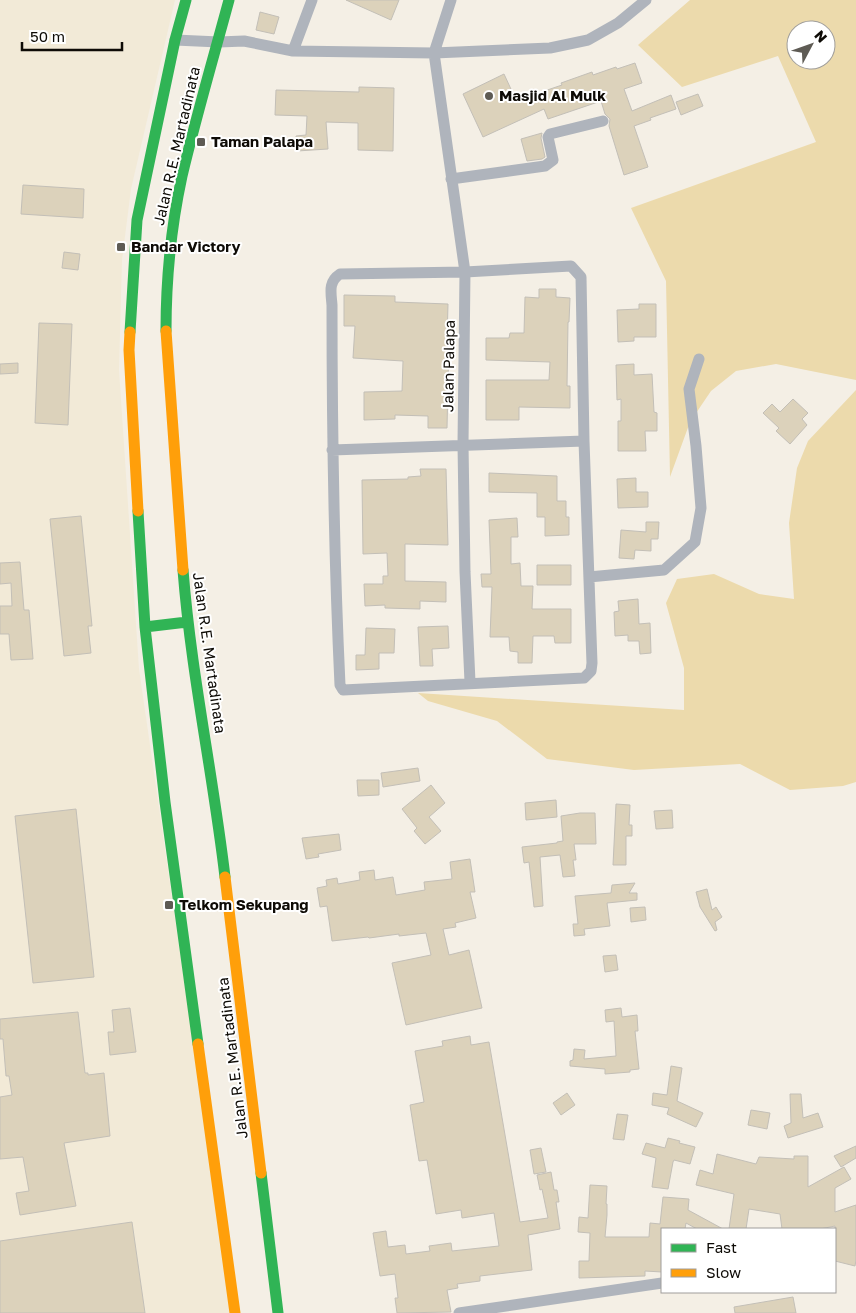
<svg xmlns="http://www.w3.org/2000/svg" width="856" height="1313" font-family="'Golos Text',sans-serif">
<style>
.built{fill:#f2ead7}
.green{fill:#ecdaac;fill-rule:evenodd}
.building{fill:#dcd2bb;stroke:#c3bfb7}
.lines{fill:none;stroke-linecap:round;stroke-linejoin:round}
.street{stroke:#afb4bc;stroke-width:11}
.fast{stroke:#30b455;stroke-width:11}
.slow{stroke:#ff9f0a;stroke-width:11}
.poi-dot{fill:#5e5b54;stroke:#fff;stroke-width:2}
.labels{text-anchor:middle;stroke-width:4;stroke-linejoin:round;paint-order:stroke}
.poi-label{font-size:15px;font-weight:bold;fill:#0e0b06;stroke:#fff;text-anchor:start}
.street-label{font-size:15px;fill:#0e0b06;stroke:#fff}
</style>
<rect width="100%" height="100%" fill="#f4efe5"/>
<path class="built" d="M0 0H175L131 189 122 260 119 370 139 669 232 1313H0Z"/>
<path class="green" d="M690 0H856V380L776 364 736 371 711 391 690 422 670 477 666 281 631 208 816 142 778 56 682 87 638 45ZM796 30H826V60H796Z
M856 390V782L843 786 790 790 740 764 634 770 547 759 497 721 428 701 418 693 684 710V668L666 603 677 579 714 574 759 594 794 599 789 523 797 468 808 441Z"/>
<path class="building" d="M346 0H399L391 20Z
M260 12 279 17 274 34 256 30Z
M635 63 642 83 624 89 632 111 671 95 676 109 650 118 651 120 634 126 648 167 624 175 609 126 610 119 605 114 601 101 548 119 544 109 483 137 463 94 504 74 516 100 523 96 524 98 562 85 561 83 592 72 593 75 616 67 617 69Z
M359 87 394 88 393 151 358 150V123L326 122 328 149 297 151 296 136 306 135 307 116 275 115 276 90 359 92Z
M698 94 703 106 681 115 676 102Z
M542 133 541 138 545 157 542 159 527 161 521 139Z
M23 185 84 189 83 218 21 214Z
M64 252 80 254 78 270 62 268Z
M539 289H556V297L570 298 569 322H568L567 386H570V408L519 407V420H486V380H549L550 362 486 360V338H509L510 333H524L525 297 539 298Z
M344 295 395 296V302L448 304 447 340H449L447 428H428V416L395 415V419L364 420V392L402 391 403 361 353 358 355 326H344Z
M639 304H656V337H634V341L618 342 617 310 639 309Z
M39 323 72 324 68 425 35 423Z
M18 363V373L0 374V364Z
M634 364V375L652 374 654 412 657 413V431H645L646 451H618V421H621V399L617 400 616 365Z
M793 399 808 413 802 419 807 425 790 444 776 431 779 428 763 413 772 404 780 412Z
M420 469H446L448 545 405 544V581L446 582V602L420 601V609L385 608V605L365 606 364 584H383V576H388L387 553 363 554 362 480 408 479V477L421 476Z
M489 473 557 476V501H566V517H569V535L545 536V517H537V493L489 492Z
M636 478V492H648V507L618 508 617 479Z
M81 516 92 626H88L91 653 64 656 50 519Z
M517 518 518 537H511V564L520 563 521 586H533L532 609H571V643H555L554 636H533L532 663H518V652L510 651 509 637H490L492 587H482L481 574H491L489 520Z
M646 522H659L658 539H651V551L635 550 634 559 619 558 621 530 646 532Z
M20 562 24 610H29L33 659 11 660 9 634H0V606H12L11 583 0 584V563Z
M537 565H571V585H537Z
M638 599 639 624 650 623 651 653 640 654 639 641H628V635L615 636 614 612 619 611 618 601Z
M448 626 449 648 432 649 433 666H420L418 627Z
M366 628 395 629 394 653H379V669L356 670V655H365Z
M418 768 420 781 383 787 381 773Z
M357 780H379V795L358 796Z
M431 785 445 803 429 817 441 831 425 844 414 831 417 828 402 809Z
M556 800 557 817 526 820 525 803Z
M616 804 630 805 629 825H632V836H626V865H613Z
M76 809 94 977 33 983 15 816Z
M672 810 673 828 656 829 654 811Z
M580 813H595L596 844H574L576 860H573L575 876 563 877 560 855 540 857 543 906 534 907 529 862 524 863 522 847 557 843V842L563 841 561 816Z
M339 834 341 850 318 854 319 857 306 859 302 838Z
M470 859 475 892H470L476 918 455 923 456 927 443 929 449 955 469 950 482 1008 406 1025 392 963 431 955 426 933 399 936V934L369 938 368 937 332 941 327 906 320 907 317 888 327 886 326 880 337 878 338 884 360 880 359 872 374 870 375 880 393 877 396 895 425 890 424 882 452 879 450 862Z
M635 883 629 893H637V900L607 903 610 926 584 929 585 935 574 936 573 924H578L575 896 611 893 612 885Z
M707 889 712 910 716 907 722 917 715 922 717 930 715 931 700 907 696 892Z
M645 907 646 920 631 922 630 908Z
M616 955 618 970 605 972 603 956Z
M130 1008 136 1052 110 1055 108 1032H114L112 1010Z
M621 1008 622 1017 637 1015 638 1031H635L639 1069 630 1070V1072L605 1074V1069L570 1066V1061L573 1060 574 1049 585 1050 584 1059 616 1056 614 1021 606 1022 605 1010Z
M78 1012 85 1073H88V1075L104 1073 110 1136 64 1143 76 1206 20 1215 16 1193 29 1191 23 1157 0 1159V1097L12 1095 9 1076H6L3 1039H0V1019Z
M470 1036 471 1045 489 1042 520 1222 548 1218 542 1189 540 1190 537 1175 551 1172 554 1190H557L559 1202H556L560 1229 528 1235 532 1270 480 1276V1281L457 1284 458 1288 447 1290 451 1312 397 1313 395 1298H398L395 1274 380 1276 373 1233 386 1231 388 1247 405 1245 406 1254 430 1251 429 1246 451 1243 452 1251 499 1246 494 1213 462 1218 461 1210 436 1214 427 1160 419 1161 410 1105 424 1102 415 1051 443 1046 442 1041Z
M671 1066 682 1068 677 1101 703 1113 696 1127 667 1114 669 1108 652 1105 653 1093 667 1095Z
M567 1093 575 1105 561 1115 553 1103Z
M790 1094H801L803 1118 818 1113 823 1127 788 1138 784 1126 791 1123Z
M751 1110 770 1113 767 1129 748 1125Z
M617 1114 628 1115 624 1140 613 1139Z
M668 1138 680 1141 679 1143 695 1147 690 1164 674 1160 673 1162 668 1189 652 1187 656 1158 642 1154 646 1143 665 1148Z
M856 1146V1158L841 1167 834 1156Z
M541 1148 546 1172 534 1174 530 1150Z
M717 1154 756 1164 759 1157 794 1159V1156H808V1187L844 1167 851 1179 835 1188V1212L856 1205V1260L855 1266 835 1261V1226L820 1229H782L780 1214 749 1209 746 1229H729L734 1194 696 1185 700 1170 713 1174Z
M590 1185 607 1186 606 1204H607V1215L605 1237H649L650 1223 660 1224 663 1197 689 1199 688 1210 723 1229H697L686 1223 685 1229H662V1272L645 1271V1276L579 1278V1261H589L590 1233 578 1232 579 1217 588 1218Z
M132 1222 145 1313H0V1241Z
M793 1297 796 1313H735L734 1307Z"/>
<g class="lines">
<path class="street" d="M451 0 434 53 465 272 463 444 465 572 470 682
M175 40 219 42 244 41 293 51 434 53 550 48 588 40 618 23 646 0
M293 51 312 0
M451 179 545 166 553 160 548 137 550 134 603 121
M571 266 581 277 584 441 592 663 591 671 584 678 343 690 340 685C334 558 332 432 332 305 331 292 328 282 340 274L465 272Z
M332 450 584 441
M589 577 664 570 695 542 701 508 696 446 689 389 699 359
M459 1313 662 1283"/>
<path class="fast" d="M166 331C166 279 171 227 182 176 196 117 213 59 229 0
M130 332 137 220 175 40 186 0
M138 511 145 627 165 802 198 1044
M183 570C191 673 213 774 225 877
M145 627 187 622
M261 1173 278 1313"/>
<path class="slow" d="M166 331 183 570
M130 332 129 350 138 511
M225 877 261 1173
M198 1044 235 1313"/>
</g>
<g class="poi-dot">
<circle cx="489" cy="96" r="5"/>
<rect x="196" y="137" width="10" height="10" rx="2.5"/>
<rect x="116" y="242" width="10" height="10" rx="2.5"/>
<rect x="164" y="900" width="10" height="10" rx="2.5"/>
</g>
<g class="labels">
<g class="poi-label">
<text x="499" y="101">Masjid Al Mulk</text>
<text x="211" y="147">Taman Palapa</text>
<text x="131" y="252">Bandar Victory</text>
<text x="179" y="910">Telkom Sekupang</text>
</g>
<g class="street-label">
<text transform="translate(177 146) rotate(-77)" y="5">Jalan R.E. Martadinata</text>
<text transform="translate(449 366) rotate(-89)" y="5">Jalan Palapa</text>
<text transform="translate(209 653) rotate(82)" y="5">Jalan R.E. Martadinata</text>
<text transform="translate(233 1058) rotate(-97)" y="5">Jalan R.E. Martadinata</text>
</g>
</g>
<rect x="661" y="1228" width="175" height="65" fill="#ffffff" stroke="#9f9d9b"/>
<rect x="671" y="1244" width="25" height="8" fill="#30b455" stroke="#9f9d9b"/>
<text x="706" y="1253" font-size="15" fill="#0e0b06">Fast</text>
<rect x="671" y="1269" width="25" height="8" fill="#ff9f0a" stroke="#9f9d9b"/>
<text x="706" y="1278" font-size="15" fill="#0e0b06">Slow</text>
<g transform="translate(811 45) rotate(49)"><circle r="24" fill="#ffffff" stroke="#9f9d9b"/>
<path d="M0-4L9 19L0 12L-9 19Z" fill="#5e5b54"/>
<text y="-8" font-size="14" font-weight="bold" text-anchor="middle" fill="#0e0b06">N</text>
</g>
<path d="M22 42v8h100v-8" fill="none" stroke="#0e0b06" stroke-width="2.5"/>
<text x="30" y="42" font-size="15" fill="#0e0b06" stroke="#ffffff" stroke-width="4" paint-order="stroke">50 m</text>
</svg>
